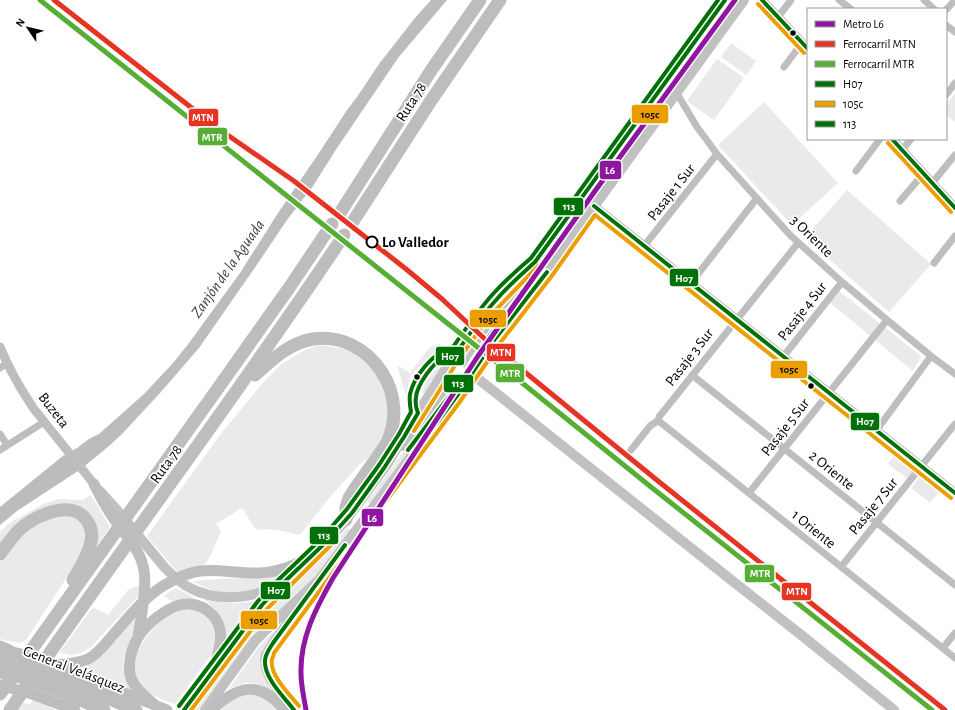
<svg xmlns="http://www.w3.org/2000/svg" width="955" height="710" font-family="'Alegreya Sans',sans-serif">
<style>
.green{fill:#eaeaea}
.water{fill:#bcbcbc}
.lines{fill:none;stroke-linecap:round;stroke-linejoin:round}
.minor{stroke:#bebebe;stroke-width:7}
.tertiary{stroke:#bebebe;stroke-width:9}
.secondary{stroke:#c1c1c1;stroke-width:10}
.primary{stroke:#bdbdbd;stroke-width:11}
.motorway{stroke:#bdbdbd;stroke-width:13}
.bus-1-casing{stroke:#fff;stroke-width:7}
.bus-2-casing{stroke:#fff;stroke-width:7}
.bus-3-casing{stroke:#fff;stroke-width:7}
.bus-1{stroke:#007106;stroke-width:4}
.bus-2{stroke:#eb9e00;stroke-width:4}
.bus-3{stroke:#007106;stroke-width:4}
.rail-1-casing{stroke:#fff;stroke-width:8}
.rail-2-casing{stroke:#fff;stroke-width:8}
.rail-1{stroke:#e63323;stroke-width:5}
.rail-2{stroke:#56ae35;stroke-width:5}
.metro-1-casing{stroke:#fff;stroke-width:8}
.metro-1{stroke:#8e16a1;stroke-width:5}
.bus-dot{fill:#000;stroke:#fff;stroke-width:1.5}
.stop-dot{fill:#fff;stroke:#000;stroke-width:2}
.labels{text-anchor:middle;stroke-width:3.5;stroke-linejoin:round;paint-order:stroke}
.street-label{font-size:15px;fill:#000;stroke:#fff}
.stop-label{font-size:15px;font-weight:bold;fill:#000;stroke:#fff;text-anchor:start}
.water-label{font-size:16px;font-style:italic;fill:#404040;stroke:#fff}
.line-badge{stroke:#fff;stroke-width:1.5}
.badge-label{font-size:11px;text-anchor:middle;font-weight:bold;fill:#fff}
.pale-badge-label{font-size:11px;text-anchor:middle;font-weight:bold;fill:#111}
</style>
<rect width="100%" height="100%" fill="#fff"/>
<path class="green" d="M731 43 756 61 746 75 721 57Z
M717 59 744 78 714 120 687 101Z
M954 94 955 95V122L946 115V105Z
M764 102 838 183 792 225 718 145Z
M847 190 931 264 889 312 805 238Z
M839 291 921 356 913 371 829 302Z
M440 344 445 349 432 354 411 375 406 396 397 365 410 373 429 348Z
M321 345 344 349 358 355 379 375 390 411 386 429 377 447 367 459 360 464 330 497 300 535 283 531 267 529 258 530 254 527 242 508 216 524 221 531 210 557 204 566 178 573 147 536 220 435 260 386 280 365 306 349Z
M444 366 424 394 422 393 425 383 436 369Z
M459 382 461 383 372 505 367 501 401 455Z
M889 445 917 466 908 479 888 464 893 457 885 451Z
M924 472 943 487 930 503 911 488Z
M91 495 104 517 110 526 92 554 95 546 72 506 0 543V532L8 524 43 504 58 499 83 500Z
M63 515 79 519 87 529 84 551 26 640 20 643 0 639V562L15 540 32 525Z
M347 528 350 530 351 535 311 585 243 653 200 710H193L250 632 274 603 291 585 324 557Z
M289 573C270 589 237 598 212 590 205 588 199 584 192 581L219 579 267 577Z
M140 585V594L91 647 81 653 72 655 59 653 93 607 108 615 128 590Z
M176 588 195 598H186L174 602 163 596Z
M260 599 226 644C228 623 219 613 205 600 224 603 241 605 260 599Z
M188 609C203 610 208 618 217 629L215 649 175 704C163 700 154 697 144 689 142 687 139 685 138 683 135 677 135 670 135 664 137 644 157 620 176 612 180 611 184 610 188 609Z
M136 613C136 620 136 626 134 632 129 647 119 658 125 674 127 680 136 689 140 694L75 666Z
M293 613 264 655 289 710C270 691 258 673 229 689L257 649 272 633Z
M239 693 264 697 277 710H220L224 705Z
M33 700 57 710H18L23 703 30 704Z"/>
<path class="water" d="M431 0H447L398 58 337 148 313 186 287 220 256 266 199 348 160 393 122 434 109 446 81 469 17 511 0 525V507L64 455 77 448 89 439 99 434 144 394 173 363 189 343 240 273 278 213 319 153 347 110 357 97 379 64 415 18Z"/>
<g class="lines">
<path class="minor" d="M839 0 851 9
M924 0 934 9
M946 10 955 0
M778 17 791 0
M946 25 955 32
M784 67 802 43
M676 92 697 127 706 139 717 154 790 235 842 282 887 320 931 356 955 374
M946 95 955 83
M902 150 911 139
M856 171 880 139
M933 182 955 155
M900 201 924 173
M644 246 717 154
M934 263 955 236
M691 283 757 198
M783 357 842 282
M0 368 7 363
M692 375 955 585
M659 420 660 422 955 658
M876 431 931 356
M0 434 7 445
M0 450 44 422
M631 450 650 426 659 420V417L798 243
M749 493 887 320
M841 567 955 424
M943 648 955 633"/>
<path class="tertiary" d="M762 0 808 49
M892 139 955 208
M594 206 955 493
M0 347C9 369 21 390 34 409L94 484"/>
<path class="secondary" d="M526 276 470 358C467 364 468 368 472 374L730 579 805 638 894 710
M403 446C412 437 420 428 427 418 441 401 449 379 472 374
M100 491 118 511 165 568C172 575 180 583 190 588 218 603 249 598 278 587
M184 710 262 605 275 592 333 535 346 520 388 463 400 443 416 416 454 356 484 313 502 294 535 262 725 0
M205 710 255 641 270 626 319 580 454 399 495 339 528 298 569 241 744 0
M294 710 270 678 266 668 265 660 266 655 273 643 304 601"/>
<path class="primary" d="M94 484C100 496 106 508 114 519 124 534 139 548 143 566 148 584 141 618 138 637
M1 649 25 655 55 665 167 710
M55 665C66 664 78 663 88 659 98 654 105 644 112 636 130 616 147 593 172 581 181 576 191 572 201 571 220 569 240 574 259 573 280 572 298 565 315 553
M0 685 32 694 75 710
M155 705C146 697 135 689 131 678 127 666 131 650 137 639 146 624 171 602 191 604 197 605 203 607 208 611 229 627 219 652 212 672
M211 710C219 703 227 696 237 692 256 684 273 695 284 710"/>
<path class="motorway" d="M340 213 432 69 480 0
M352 223 430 102 500 0
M255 375C273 359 289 343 313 339 371 331 413 397 385 446L356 487 349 498 346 507V520
M0 554C6 546 12 537 19 530 33 517 66 501 83 516 90 523 93 532 91 541 89 555 80 568 73 580
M0 647 9 651
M0 659 28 667 72 683 136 710
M0 672 20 677 64 693 104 710
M0 694 211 398 289 288 332 224
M10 710C120 550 237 396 344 235"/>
<defs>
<path id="bus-1" d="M762 0 808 49
M892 139 955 208
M594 206 955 493
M413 455 459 393 495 339 547 272
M184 710 262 605 279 587 325 543 352 513 384 468 404 437 418 413C416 408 415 403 416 397 417 385 433 362 445 357 448 356 451 356 454 356 468 337 481 316 497 299 509 285 522 274 535 262L725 0
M294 710C284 697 264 678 265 661 265 654 270 648 273 643L345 545"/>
<path id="bus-2" d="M758 4 804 53
M888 143 951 212
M570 224 730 4
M414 431 459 359 489 317 539 265
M299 706C290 695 269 675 272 659 273 657 274 655 274 653L357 540 459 403 500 343 551 277 595 215 951 498
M191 710 267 609 337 539"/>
<path id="bus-3" d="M408 450 454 390 490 335 542 267
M179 706 258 601 275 583 321 539 347 509 379 465 399 434 411 412C410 406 409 400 410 394 414 377 433 351 451 350 464 331 477 312 492 295 504 282 517 270 531 258L718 0"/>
</defs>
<use href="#bus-1" class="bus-1-casing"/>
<use href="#bus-2" class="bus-2-casing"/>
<use href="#bus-3" class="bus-3-casing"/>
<use href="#bus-1" class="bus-1"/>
<use href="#bus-2" class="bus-2"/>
<use href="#bus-3" class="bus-3"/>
<defs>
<path id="rail-1" d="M54 0 216 127 294 181 406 269 442 299 487 341 658 481 945 710"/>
<path id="rail-2" d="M40 0 490 357 651 487 932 710"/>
</defs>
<use href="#rail-1" class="rail-1-casing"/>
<use href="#rail-2" class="rail-2-casing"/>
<use href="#rail-1" class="rail-1"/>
<use href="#rail-2" class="rail-2"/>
<defs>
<path id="metro-1" d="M306 710C304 698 301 686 301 673 300 638 316 608 333 578L478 356 595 191 735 0"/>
</defs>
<use href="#metro-1" class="metro-1-casing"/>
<use href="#metro-1" class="metro-1"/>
</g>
<g class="bus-dot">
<circle cx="793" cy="33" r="3.5"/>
<circle cx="417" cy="377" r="3.5"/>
<circle cx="811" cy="386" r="3.5"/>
</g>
<circle class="stop-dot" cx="372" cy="242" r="5.5"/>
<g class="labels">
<g class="street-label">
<text transform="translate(411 102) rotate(-57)" y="5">Ruta 78</text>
<text transform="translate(671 192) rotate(-52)" y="5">Pasaje 1 Sur</text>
<text transform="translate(812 236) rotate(44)" y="5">3 Oriente</text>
<text transform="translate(802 311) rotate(-52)" y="5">Pasaje 4 Sur</text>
<text transform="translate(689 357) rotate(-52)" y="5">Pasaje 3 Sur</text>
<text transform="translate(54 410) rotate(52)" y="5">Buzeta</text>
<text transform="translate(785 427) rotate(-52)" y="5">Pasaje 5 Sur</text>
<text transform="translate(166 464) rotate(-54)" y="5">Ruta 78</text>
<text transform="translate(832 470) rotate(39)" y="5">2 Oriente</text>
<text transform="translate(873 506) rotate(-51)" y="5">Pasaje 7 Sur</text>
<text transform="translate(814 529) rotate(39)" y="5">1 Oriente</text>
<text transform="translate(74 669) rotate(21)" y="5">General Velásquez</text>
</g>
<g class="stop-label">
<text x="382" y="247">Lo Valledor</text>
</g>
<g class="water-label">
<text transform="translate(227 268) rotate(-55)" y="6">Zanjón de la Aguada</text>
</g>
</g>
<g class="line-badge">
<rect x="631" y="104" width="38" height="20" rx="4" fill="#eb9e00"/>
<rect x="188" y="108" width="31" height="19" rx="4" fill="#e63323"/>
<rect x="197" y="127" width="31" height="19" rx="4" fill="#56ae35"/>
<rect x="599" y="160" width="23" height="20" rx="4" fill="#8e16a1"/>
<rect x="553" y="197" width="31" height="19" rx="4" fill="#007106"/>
<rect x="669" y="268" width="30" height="19" rx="4" fill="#007106"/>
<rect x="469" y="309" width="38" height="19" rx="4" fill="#eb9e00"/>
<rect x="486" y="343" width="30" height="19" rx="4" fill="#e63323"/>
<rect x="435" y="346" width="30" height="20" rx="4" fill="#007106"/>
<rect x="770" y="360" width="38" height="19" rx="4" fill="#eb9e00"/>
<rect x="495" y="363" width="30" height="20" rx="4" fill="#56ae35"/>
<rect x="443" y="374" width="31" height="19" rx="4" fill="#007106"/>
<rect x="850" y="412" width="30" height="19" rx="4" fill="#007106"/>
<rect x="361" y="508" width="23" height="19" rx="4" fill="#8e16a1"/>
<rect x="309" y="526" width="30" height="19" rx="4" fill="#007106"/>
<rect x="744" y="564" width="31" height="19" rx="4" fill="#56ae35"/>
<rect x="260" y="581" width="31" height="19" rx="4" fill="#007106"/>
<rect x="781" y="582" width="31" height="19" rx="4" fill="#e63323"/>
<rect x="240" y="610" width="38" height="20" rx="4" fill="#eb9e00"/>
</g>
<g class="badge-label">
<text x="203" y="121">MTN</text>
<text x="212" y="141">MTR</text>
<text x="610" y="174">L6</text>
<text x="569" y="210">113</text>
<text x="684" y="282">H07</text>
<text x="501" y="356">MTN</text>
<text x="450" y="360">H07</text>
<text x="510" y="377">MTR</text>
<text x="458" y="387">113</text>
<text x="865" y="425">H07</text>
<text x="372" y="522">L6</text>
<text x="324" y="539">113</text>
<text x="760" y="577">MTR</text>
<text x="276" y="594">H07</text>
<text x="797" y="595">MTN</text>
</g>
<g class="pale-badge-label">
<text x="650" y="118">105c</text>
<text x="488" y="323">105c</text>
<text x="789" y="373">105c</text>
<text x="259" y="624">105c</text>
</g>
<rect x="807" y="8" width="140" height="132" fill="#ffffff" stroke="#999999"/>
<rect x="815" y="21" width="20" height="6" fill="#8e16a1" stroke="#999999"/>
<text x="843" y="28" font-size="12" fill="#000000">Metro L6</text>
<rect x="815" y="41" width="20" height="6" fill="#e63323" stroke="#999999"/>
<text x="843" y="48" font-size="12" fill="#000000">Ferrocarril MTN</text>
<rect x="815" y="61" width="20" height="6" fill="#56ae35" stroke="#999999"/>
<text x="843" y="68" font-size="12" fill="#000000">Ferrocarril MTR</text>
<rect x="815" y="81" width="20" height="6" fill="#007106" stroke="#999999"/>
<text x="843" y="88" font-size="12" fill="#000000">H07</text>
<rect x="815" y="101" width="20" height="6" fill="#eb9e00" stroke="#999999"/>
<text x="843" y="108" font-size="12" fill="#000000">105c</text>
<rect x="815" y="121" width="20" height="6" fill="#007106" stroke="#999999"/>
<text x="843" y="128" font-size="12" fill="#000000">113</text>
<g transform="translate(28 28) rotate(305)" stroke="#ffffff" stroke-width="3" paint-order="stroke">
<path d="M0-3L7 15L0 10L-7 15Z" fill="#000000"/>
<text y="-6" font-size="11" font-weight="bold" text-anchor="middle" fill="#000000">N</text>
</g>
</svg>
